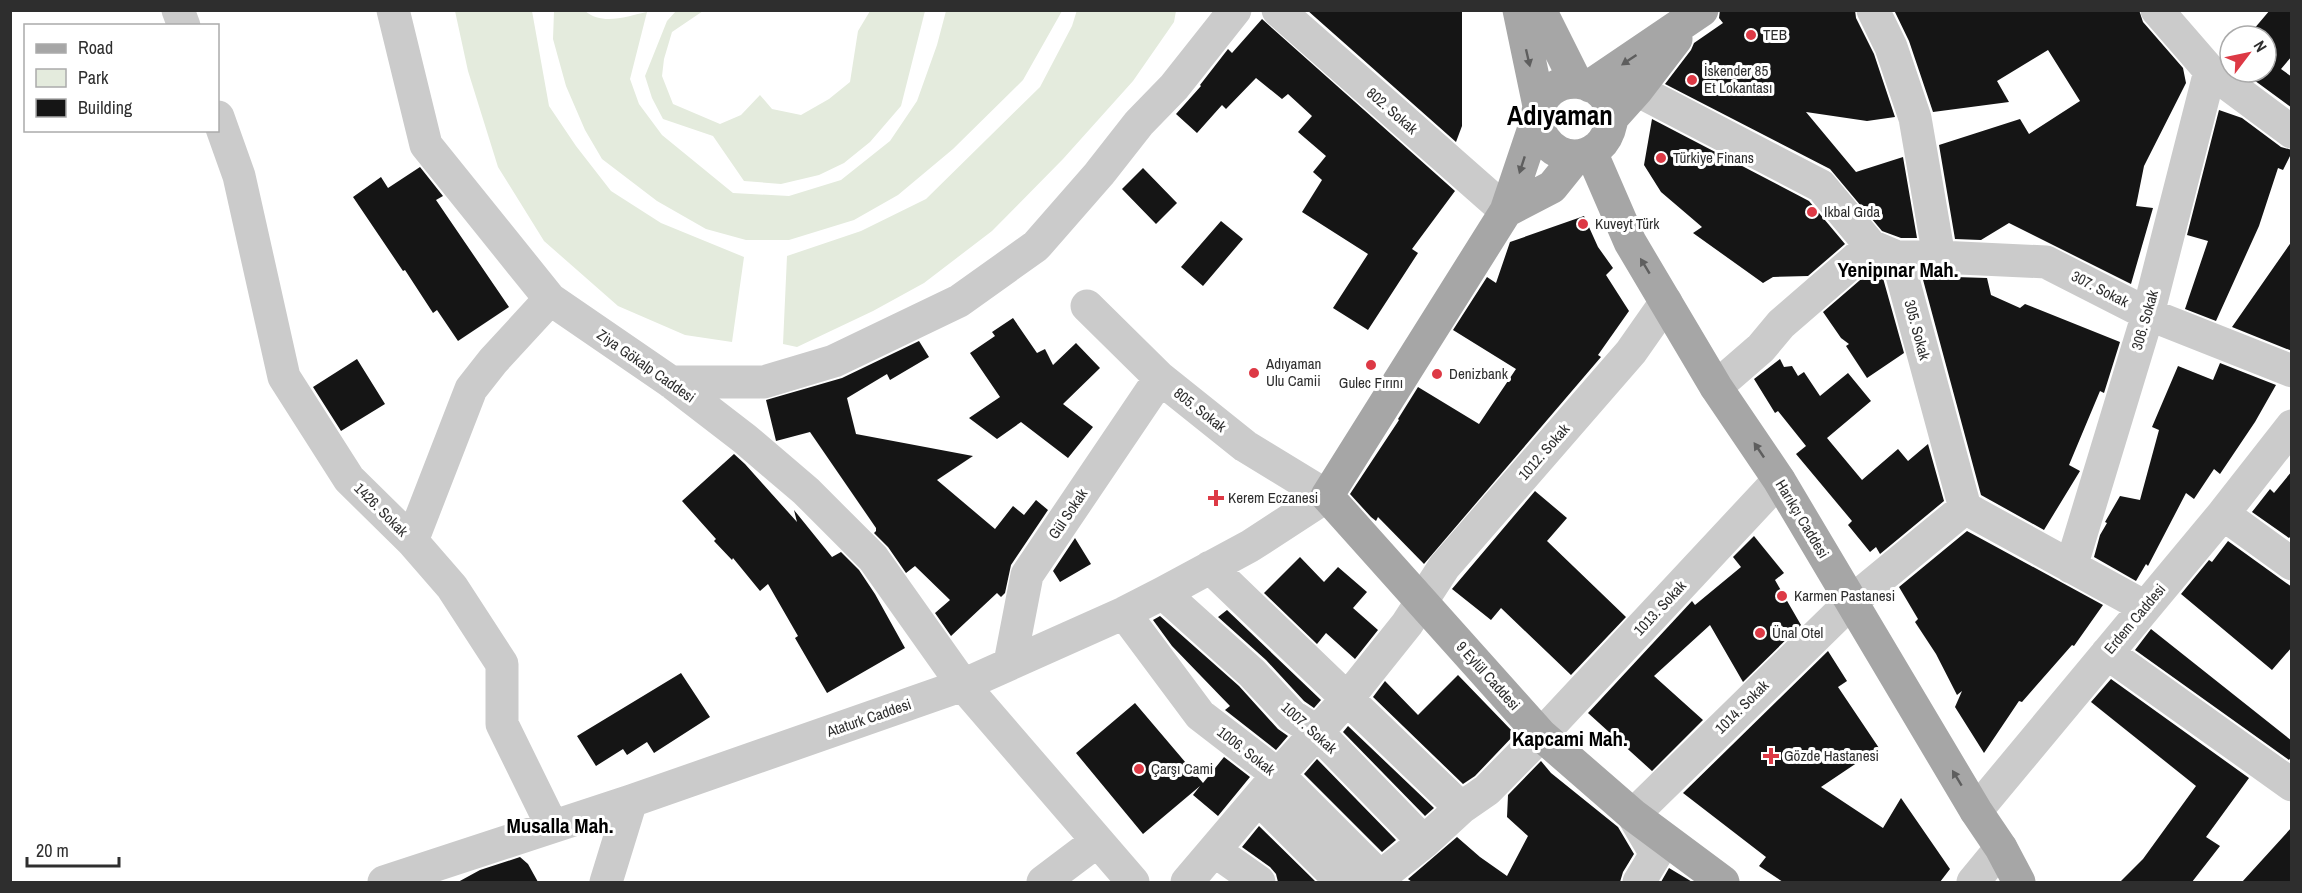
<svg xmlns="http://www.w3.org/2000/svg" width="2302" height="893" font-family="'Archivo Narrow',sans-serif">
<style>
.green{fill:#e4ebdd}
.building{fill:#151515}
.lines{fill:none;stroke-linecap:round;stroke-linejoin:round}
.minor{stroke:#cbcbcb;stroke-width:33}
.major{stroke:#a6a6a6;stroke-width:33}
.oneway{fill:#5e5e5e}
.poi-dot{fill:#dd3945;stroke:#fff;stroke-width:2}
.labels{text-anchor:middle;stroke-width:6;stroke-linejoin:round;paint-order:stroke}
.poi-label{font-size:15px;fill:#2e2e2e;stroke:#fff;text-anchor:start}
.street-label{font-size:15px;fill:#2e2e2e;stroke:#fff}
.district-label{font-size:21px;font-weight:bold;fill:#000;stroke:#fff}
.town-label{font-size:27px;font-weight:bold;fill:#000;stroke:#fff}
</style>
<rect width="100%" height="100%" fill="#fff"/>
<path class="green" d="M1077 10 1176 11 1174 22 1133 81 1063 159 992 231 924 283 873 311 797 347 783 344 787 256 861 231 926 199 1040 87 1072 26Z
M455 11H532L549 106 576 146 611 191 661 223 744 257 732 342 685 335 618 306 544 241 498 167 468 71Z
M554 11H585C603 26 627 16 647 12L630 79 639 104 662 135 733 193 789 196 841 180 890 141 917 101 937 45 946 11H1062L1023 80 953 149 898 195 854 220 789 240H746L706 229 657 201 602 159 585 130 566 86 553 39Z
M676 11H703L672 32 664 59 662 76 673 104 720 124 741 115 760 95 772 109 801 115 829 99 850 82 858 31 870 11H925L901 106 870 142 844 163 819 175 781 184 744 181 713 136 663 119 652 98 645 76 667 21Z"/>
<path class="building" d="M1307 10H1462V126L1456 142Z
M1720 10H1855L1856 18 1874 54 1895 117 1867 121 1806 112 1856 172 1903 157 1917 238H1901L1882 231 1830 169 1665 84 1691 50 1694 43 1723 23 1719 18Z
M1894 10H2139L2143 22 2183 68 2186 83 2144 166 2136 206 2153 208 2131 284 2009 223 1981 240 1955 239 1939 145 2020 119 2029 134 2080 101 2048 50 1997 81 2009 102 1933 112 1909 41Z
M2270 10H2292V56L2281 69 2292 77V108L2243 72H2266V36H2248Z
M1262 19 1455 191 1412 249 1418 253 1368 330 1333 308 1368 254 1302 212 1322 180 1313 172 1326 156 1298 132 1312 116 1288 94 1282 99 1256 78 1226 109 1222 105 1197 133 1176 114 1201 86 1200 85 1228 49 1232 53Z
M2219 110 2242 118 2281 147 2292 150V152L2283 170 2278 168 2259 226 2216 321 2185 309 2208 241 2187 235Z
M1652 119 1809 201 1845 244 1808 276 1773 277 1763 283 1693 233 1702 227 1661 192 1644 165Z
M420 167 443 196 436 200 509 307 458 341 437 310 433 313 405 270 403 271 353 197 381 177 388 188Z
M1143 168 1177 203 1156 224 1122 189Z
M1584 216 1598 247 1613 268 1606 275 1629 311 1598 355 1601 357 1424 564 1378 517 1376 521 1371 517 1350 494 1399 420 1398 419 1418 387 1479 424 1516 369 1453 330 1487 277 1496 283 1510 242Z
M1221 221 1243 239 1203 286 1181 267Z
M2292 241V351L2232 327Z
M1874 268 1881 271 1904 353 1867 378 1846 346 1849 344 1841 338 1823 312Z
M1922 276 1987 278 1991 295 2020 308 2025 304 2120 342 2104 393 2100 391 2069 465 2080 471 2044 530 1981 495Z
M1013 318 1037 353 1045 349 1053 365 1076 343 1100 368 1063 404 1093 427 1068 458 1021 422 997 439 969 418 1000 397 970 353 995 336 992 332Z
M919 341 929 357 890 380 887 374 847 398 856 434 973 456 937 480 995 529 1013 506 1024 515 1036 500 1048 510 1011 565 1005 593 1001 597 997 593 951 636 935 613 950 600 915 566 906 573 888 547 874 533 876 531V528L810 432 776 441 766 400 842 378Z
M357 359 385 404 341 431 313 387Z
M1780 359 1784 367 1792 366 1798 376 1804 372 1820 396 1848 373 1871 401 1827 438 1862 480 1898 449 1908 461 1928 444 1944 501 1880 554 1876 547 1870 552 1848 525 1852 521 1796 454 1806 446 1778 411 1775 413 1754 379Z
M2220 363 2276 385 2255 422 2220 474 2214 469 2194 499 2186 493 2148 566 2146 564 2136 581 2094 557 2100 535 2107 523 2105 522 2120 496 2140 500 2159 430 2152 427 2178 366 2213 380Z
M734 454 745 464 797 522 794 510 832 557 841 552 859 570 875 594 905 648 827 693 795 638 798 636 768 584 760 591 733 558 732 560 714 541 716 539 682 501Z
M2292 471V535L2289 538 2252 512 2270 489 2274 493Z
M1535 491 1567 518 1547 541 1626 617 1571 675 1501 608 1491 620 1452 589Z
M1967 531 2103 605 2074 646 2072 645 2022 702 2019 701 1984 753 1955 707 1962 691 1957 695 1936 654 1915 622 1918 619 1899 587Z
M1754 536 1784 573 1775 580 1801 625 1743 682 1710 625 1654 676 1703 720 1652 771 1588 713 1692 601 1695 605 1741 567 1733 557Z
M1075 538 1091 564 1060 582 1053 571Z
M2228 541 2292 587V647L2272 670 2181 594 2209 560 2212 562Z
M1300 557 1324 582 1338 567 1367 592 1353 608 1378 630 1355 659 1326 633 1317 644 1264 593Z
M1227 610 1321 700 1314 708 1304 701 1266 660 1218 617Z
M1160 616 1239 686 1278 729 1288 736 1276 750 1225 710 1230 706 1172 646 1153 620Z
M2151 629 2292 741V756L2289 760 2135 650Z
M1828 651 1847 681 1838 687 1879 748 1821 787 1883 828 1901 798 1950 869 1940 882H1783L1759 866 1766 857 1683 793Z
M681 673 710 717 654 753 647 742 627 755 623 749 596 766 577 736Z
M1458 675 1515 734 1475 776 1463 784 1373 697 1385 681 1418 715Z
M2111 679 2249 778 2206 837 2220 846 2192 882H2120L2143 859 2196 786 2091 702Z
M1135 703 1203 783 1224 757 1250 777 1218 816 1193 795 1200 786 1143 834 1076 753Z
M1348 726 1434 808 1425 816 1343 732Z
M1317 759 1396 840 1382 852 1304 774Z
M1541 761 1551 773 1618 827 1634 854 1623 872 1620 882H1412L1408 879 1457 837 1480 857 1507 876 1528 836 1507 817 1508 795Z
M1259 826 1316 882H1278L1276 874 1270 867 1242 847Z
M2292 827V882H2242Z
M520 857 528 864 538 882H458L480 870Z
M1669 868 1689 880 1692 882H1661Z"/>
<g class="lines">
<path class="minor" d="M178 10 184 26
M393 10 426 145 550 299 671 382 745 439 806 491 873 558 963 685 1133 882
M1278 10 1506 211
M1873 10 1891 47 1915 118 1939 257
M2157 10 2210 71 2292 132
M1637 90 1821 186 1871 246 1897 257 1965 508 2145 607
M218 117 239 176 284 377 349 479 412 541 452 587 502 664V724L552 826
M1897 257H1939L2046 262 2148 314 2292 371
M671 382H764L834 361 959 301 1036 246 1099 174 1139 123 1174 87 1235 10
M1716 387 1761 348 1781 324 1871 246
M2223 514 2292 564
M412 541 471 389 493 361 550 299
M1210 567 1461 808
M2071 567 2148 314 2210 71
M1163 593 1252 673 1292 716 1317 732 1424 842
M1124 613 1200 715 1278 775 1381 878
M2107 653 2292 785
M1010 663 1027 575 1160 378
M1259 799 1342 882
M1976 811 2223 514 2292 426
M1215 851 1259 882
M384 882 631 801 963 685 1124 613 1163 593 1250 546 1327 496 1245 446 1160 378 1087 306
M606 882 631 801
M1043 882 1096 842
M1187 882 1278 775 1347 699 1407 624 1444 567 1631 352 1666 302
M1374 882 1424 842 1461 808 1487 790 1541 735 1779 480
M1639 882 1656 854 1633 815 1852 601 1965 508
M1973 882 2001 848"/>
<path class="major" d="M1519 10 1539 106
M1540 10 1576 82
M1590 86 1702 10
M1537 119C1540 149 1572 168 1598 147 1605 141 1609 133 1611 123 1618 74 1540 65 1537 119L1506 211 1327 496 1541 735 1633 815 1723 882
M1611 119 1637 90 1676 39
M1591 152 1630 242 1716 387 1779 480 1976 811 2001 848 2019 882
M1506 211 1552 187 1577 156"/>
</g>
<defs><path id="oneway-solid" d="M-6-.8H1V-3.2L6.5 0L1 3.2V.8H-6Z" transform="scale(1.5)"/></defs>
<g class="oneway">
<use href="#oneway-solid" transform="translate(1528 58) rotate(77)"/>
<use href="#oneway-solid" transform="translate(1629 60) rotate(146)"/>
<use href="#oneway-solid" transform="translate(1522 165) rotate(108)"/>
<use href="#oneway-solid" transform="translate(1645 266) rotate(-121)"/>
<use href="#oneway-solid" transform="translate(1759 450) rotate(-124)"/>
<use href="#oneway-solid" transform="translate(1957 778) rotate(-121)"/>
</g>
<g class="poi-dot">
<circle cx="1751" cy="35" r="6"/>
<circle cx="1692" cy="80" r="6"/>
<circle cx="1661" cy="158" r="6"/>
<circle cx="1812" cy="212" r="6"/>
<circle cx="1583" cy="224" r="6"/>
<circle cx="1371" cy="365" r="6"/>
<circle cx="1254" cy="373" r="6"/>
<circle cx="1437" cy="374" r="6"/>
<path d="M1213 489h6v6h6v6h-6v6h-6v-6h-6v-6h6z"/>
<circle cx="1782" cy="596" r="6"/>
<circle cx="1760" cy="633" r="6"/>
<path d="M1768 747h6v6h6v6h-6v6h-6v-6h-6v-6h6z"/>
<circle cx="1139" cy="769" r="6"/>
</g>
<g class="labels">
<g class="poi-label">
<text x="1763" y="40">TEB</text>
<text x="1704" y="76">İskender 85<tspan x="1704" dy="17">Et Lokantası</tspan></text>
<text x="1673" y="163">Türkiye Finans</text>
<text x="1824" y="217">Ikbal Gıda</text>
<text x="1595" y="229">Kuveyt Türk</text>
<text x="1266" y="369">Adıyaman<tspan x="1266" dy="17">Ulu Camii</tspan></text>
<text x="1449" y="379">Denizbank</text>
<text x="1371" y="388" text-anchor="middle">Gulec Fırını</text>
<text x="1228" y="503">Kerem Eczanesi</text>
<text x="1794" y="601">Karmen Pastanesi</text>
<text x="1772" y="638">Ünal Otel</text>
<text x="1784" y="761">Gözde Hastanesi</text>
<text x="1151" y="774">Çarşı Cami</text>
</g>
<g class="street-label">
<text transform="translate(1392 111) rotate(41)" y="5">802. Sokak</text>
<text transform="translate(2100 289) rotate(27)" y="5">307. Sokak</text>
<text transform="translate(2145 320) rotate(-74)" y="5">306. Sokak</text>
<text transform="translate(1917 330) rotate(75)" y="5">305. Sokak</text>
<text transform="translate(646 366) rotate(35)" y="5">Ziya Gökalp Caddesi</text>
<text transform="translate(1200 410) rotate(38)" y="5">805. Sokak</text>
<text transform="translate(1544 452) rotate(-49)" y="5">1012. Sokak</text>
<text transform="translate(381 510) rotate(45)" y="5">1426. Sokak</text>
<text transform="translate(1068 514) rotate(-56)" y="5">Gül Sokak</text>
<text transform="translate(1802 519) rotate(59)" y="5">Harıkçı Caddesi</text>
<text transform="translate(1660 608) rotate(-47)" y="5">1013. Sokak</text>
<text transform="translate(2135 619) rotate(-50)" y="5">Erdem Caddesi</text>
<text transform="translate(1488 676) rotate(48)" y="5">9 Eylül Caddesi</text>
<text transform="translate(1742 707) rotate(-45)" y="5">1014. Sokak</text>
<text transform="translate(869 718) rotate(-19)" y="5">Ataturk Caddesi</text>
<text transform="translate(1309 728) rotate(42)" y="5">1007. Sokak</text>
<text transform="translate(1246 751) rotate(38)" y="5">1006. Sokak</text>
</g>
<g class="district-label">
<text x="1898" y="277">Yenipınar Mah.</text>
<text x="1570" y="746">Kapcami Mah.</text>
<text x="560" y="833">Musalla Mah.</text>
</g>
<g class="town-label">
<text x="1560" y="125">Adıyaman</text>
</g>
</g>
<rect width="2302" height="893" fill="none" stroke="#2e2e2e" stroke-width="24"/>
<rect x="24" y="24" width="195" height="108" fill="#ffffff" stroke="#ababab" stroke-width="1.5"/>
<rect x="36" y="44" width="30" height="9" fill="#a6a6a6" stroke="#ababab" stroke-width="1.5"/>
<text x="78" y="54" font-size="18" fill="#2e2e2e">Road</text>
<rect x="36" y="69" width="30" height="18" fill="#e4ebdd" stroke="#ababab" stroke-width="1.5"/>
<text x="78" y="84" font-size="18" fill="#2e2e2e">Park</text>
<rect x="36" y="99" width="30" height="18" fill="#151515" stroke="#ababab" stroke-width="1.5"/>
<text x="78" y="114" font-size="18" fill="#2e2e2e">Building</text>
<g transform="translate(2248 54) rotate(58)"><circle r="28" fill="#ffffff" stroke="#ababab" stroke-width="1.5"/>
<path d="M0-4.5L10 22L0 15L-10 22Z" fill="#dd3945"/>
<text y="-9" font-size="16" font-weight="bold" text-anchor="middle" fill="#2e2e2e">N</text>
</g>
<path d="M27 857v9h92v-9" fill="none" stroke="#2e2e2e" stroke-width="3"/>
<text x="36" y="857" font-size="18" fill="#2e2e2e" stroke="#ffffff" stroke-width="4.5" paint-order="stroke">20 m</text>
</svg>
